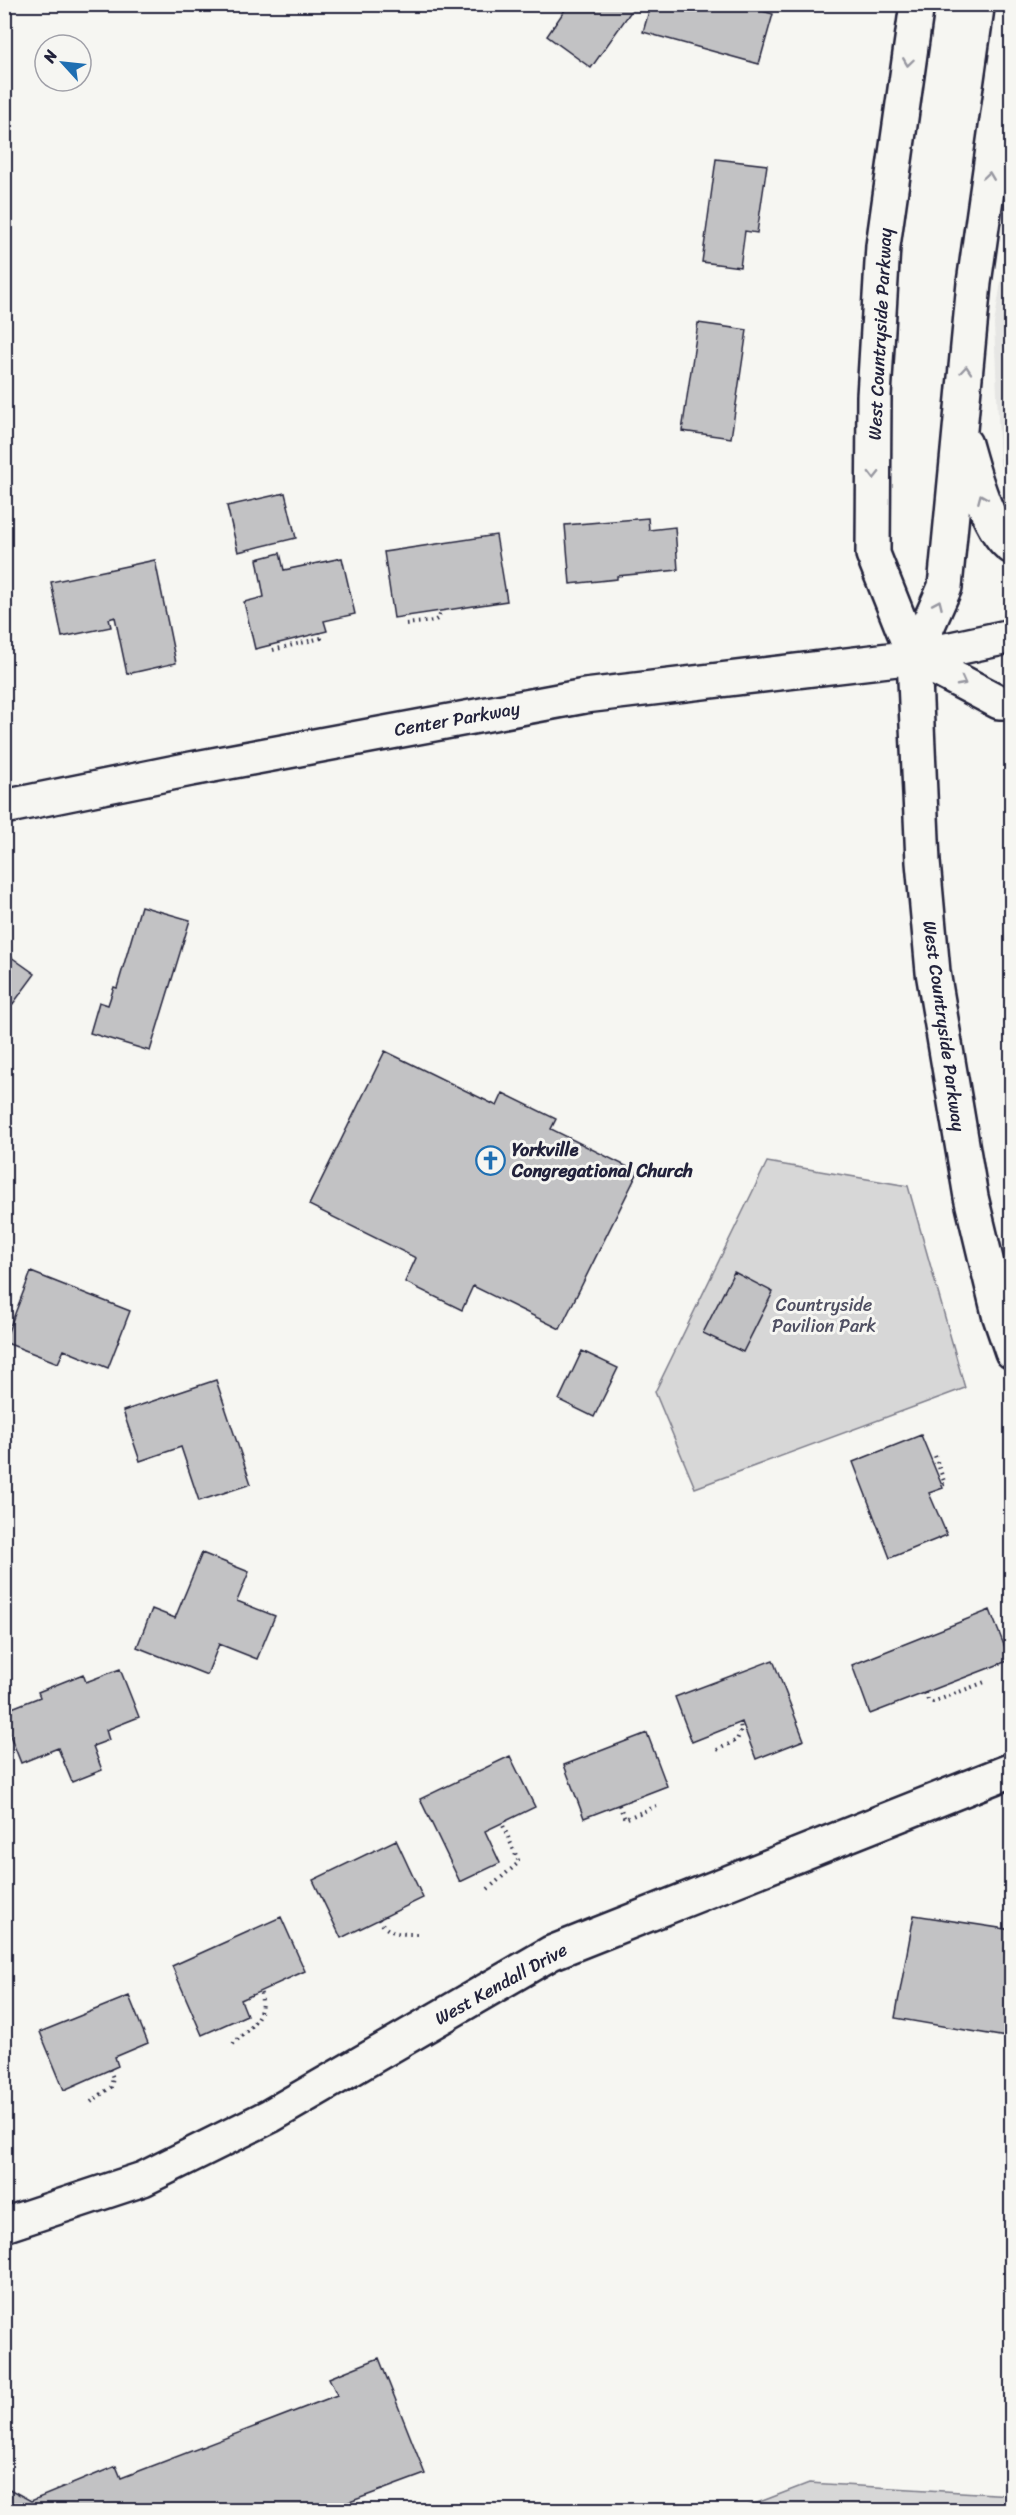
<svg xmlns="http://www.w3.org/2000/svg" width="1016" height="2515" font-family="Sriracha,sans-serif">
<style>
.built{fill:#e6e6e4}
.green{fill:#d7d7d7;stroke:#7c7c89;stroke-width:1.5}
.building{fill:#c2c2c4;stroke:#22223b;stroke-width:1.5}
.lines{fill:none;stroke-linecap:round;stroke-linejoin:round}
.minor-casing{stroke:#22223b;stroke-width:38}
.path{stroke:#22223b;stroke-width:4;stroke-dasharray:1.5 4.5;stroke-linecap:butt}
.minor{stroke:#f6f6f2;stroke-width:33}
.oneway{stroke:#9797a0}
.labels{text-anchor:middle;stroke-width:6;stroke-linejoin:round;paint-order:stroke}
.street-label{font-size:18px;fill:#22223b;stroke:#f6f6f2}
.poi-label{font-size:18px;font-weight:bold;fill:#22223b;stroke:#f6f6f2;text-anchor:start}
.park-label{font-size:18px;fill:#4f4f62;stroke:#f6f6f2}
</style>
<rect width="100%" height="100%" fill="#f6f6f2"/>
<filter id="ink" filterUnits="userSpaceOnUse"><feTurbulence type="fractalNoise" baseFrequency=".0167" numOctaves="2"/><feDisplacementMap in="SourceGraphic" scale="12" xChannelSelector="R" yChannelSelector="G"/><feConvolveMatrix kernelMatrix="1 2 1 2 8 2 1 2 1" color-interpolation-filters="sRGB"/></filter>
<g filter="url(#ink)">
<path class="built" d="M1011 222V479L1000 465 994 324Z"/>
<path class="green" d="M767 1162 908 1186 965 1388 695 1488 655 1392Z
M809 2483 1011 2495V2510H739Z"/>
<path class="building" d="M569 4H624L632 10 591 68 547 36Z
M651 4H737L773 14 759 64 643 32Z
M716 159 767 165 757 233 745 231 740 267 702 262Z
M698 323 747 330 731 438 682 431Z
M285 493 296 538 238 552 227 506Z
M648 518 649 530 675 527 678 570 617 576V579L570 584 565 525Z
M496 535 507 601 394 618 384 552Z
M280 553 284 570 342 558 355 614 324 621 327 631 255 649 244 602 264 597 257 559Z
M155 560 176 663 127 674 115 617 109 619 111 627 62 637 51 582Z
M141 906 190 920 150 1051 90 1033 99 1002 108 1005 114 987 117 988Z
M4 952 35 974 4 1016Z
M385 1051 497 1106 503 1093 556 1119 551 1129 638 1172 560 1329 473 1286 462 1310 405 1282 416 1258 309 1205Z
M31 1272 130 1311 108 1368 64 1350 58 1363 4 1342Z
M734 1272 773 1292 743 1352 703 1333Z
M582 1351 618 1368 594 1417 559 1400Z
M216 1380 251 1484 199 1501 181 1447 140 1461 123 1411Z
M921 1435 943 1488 929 1493 947 1535 890 1558 853 1462Z
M202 1553 249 1572 237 1601 275 1616 257 1659 219 1644 207 1675 137 1647 152 1609 175 1618Z
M990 1610 1010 1660 870 1714 852 1665Z
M773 1660 804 1740 756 1759 742 1722 692 1742 675 1697Z
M120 1669 139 1717 106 1730 109 1740 93 1746 102 1770 72 1782 58 1748 21 1763 4 1720V1711L40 1697 38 1692 83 1674 86 1682Z
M647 1733 667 1786 584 1818 564 1765Z
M510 1756 535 1807 485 1831 500 1863 460 1882 420 1799Z
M396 1840 423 1898 341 1938 313 1880Z
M914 1915 1012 1930V2038L895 2018Z
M281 1917 305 1971 241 2000 247 2015 202 2035 172 1966Z
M129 1996 148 2043 115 2057 118 2066 64 2090 40 2032Z
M379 2358 425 2474 328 2510H4V2486L31 2501 116 2466 121 2478 337 2395 329 2378Z"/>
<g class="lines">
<defs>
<path id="minor" d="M917 4 883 246 874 396 873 554 914 657 923 862 933 972 971 1197 999 1314 1012 1352
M965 444C973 472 988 531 1012 547
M914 657 945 587 974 283 1012 14
M914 657 999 702H1012
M4 807 191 769 585 696 914 657 1012 636
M4 2225 143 2179 270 2116 551 1953 1012 1770"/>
</defs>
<use href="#minor" class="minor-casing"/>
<path class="path" d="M406 624 434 621 439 618 441 611
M273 650 321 638 320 633
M935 1456 945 1484 941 1485
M925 1693 928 1700 933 1702 985 1682
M717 1750 737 1740 741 1730 740 1723
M619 1805 625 1819 657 1806
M488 1889 517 1864 518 1860 502 1823
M379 1919C387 1935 402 1934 419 1934
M233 2044C249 2028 268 2015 260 1991
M91 2102 111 2087 113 2078 110 2070"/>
<use href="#minor" class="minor"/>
</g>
<defs><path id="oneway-chevron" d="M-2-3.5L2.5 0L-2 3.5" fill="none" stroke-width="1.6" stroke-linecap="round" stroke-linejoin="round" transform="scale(1.5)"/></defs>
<g class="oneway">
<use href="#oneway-chevron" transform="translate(908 62) rotate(98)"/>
<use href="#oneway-chevron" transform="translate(989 176) rotate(-82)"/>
<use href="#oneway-chevron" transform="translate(966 370) rotate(-85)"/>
<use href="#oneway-chevron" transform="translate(874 475) rotate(91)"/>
<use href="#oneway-chevron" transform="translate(982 498) rotate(-113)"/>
<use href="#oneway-chevron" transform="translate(938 604) rotate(-66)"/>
<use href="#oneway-chevron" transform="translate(962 682) rotate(28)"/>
</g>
</g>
<defs>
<symbol id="church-ring" viewBox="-11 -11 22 22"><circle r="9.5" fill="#f6f6f2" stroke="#1f6fb2" stroke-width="1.5"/><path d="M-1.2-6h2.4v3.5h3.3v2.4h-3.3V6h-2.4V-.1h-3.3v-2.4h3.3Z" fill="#1f6fb2"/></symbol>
</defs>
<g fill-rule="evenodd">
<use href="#church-ring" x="474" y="1144" width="33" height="33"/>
</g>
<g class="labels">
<g class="street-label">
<text transform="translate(880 334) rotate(-87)" y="6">West Countryside Parkway</text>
<text transform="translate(457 719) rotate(-10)" y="6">Center Parkway</text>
<text transform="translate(944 1026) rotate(82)" y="6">West Countryside Parkway</text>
<text transform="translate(501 1984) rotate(-29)" y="6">West Kendall Drive</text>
</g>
<g class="poi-label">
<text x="512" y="1156">Yorkville<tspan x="512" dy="21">Congregational Church</tspan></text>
</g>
<g class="park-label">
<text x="824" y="1311">Countryside<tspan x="824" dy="21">Pavilion Park</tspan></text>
</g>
</g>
<rect width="1016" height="2515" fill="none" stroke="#f6f6f2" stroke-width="24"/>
<rect x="12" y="12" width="992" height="2491" fill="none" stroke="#22223b" stroke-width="2" filter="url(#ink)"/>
<g transform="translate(63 63) rotate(297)"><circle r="28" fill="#f6f6f2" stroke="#a1a1a9" stroke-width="1.5"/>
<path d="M0-4.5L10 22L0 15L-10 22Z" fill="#1f6fb2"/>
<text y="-9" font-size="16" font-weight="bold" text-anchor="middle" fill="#22223b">N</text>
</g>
</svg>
